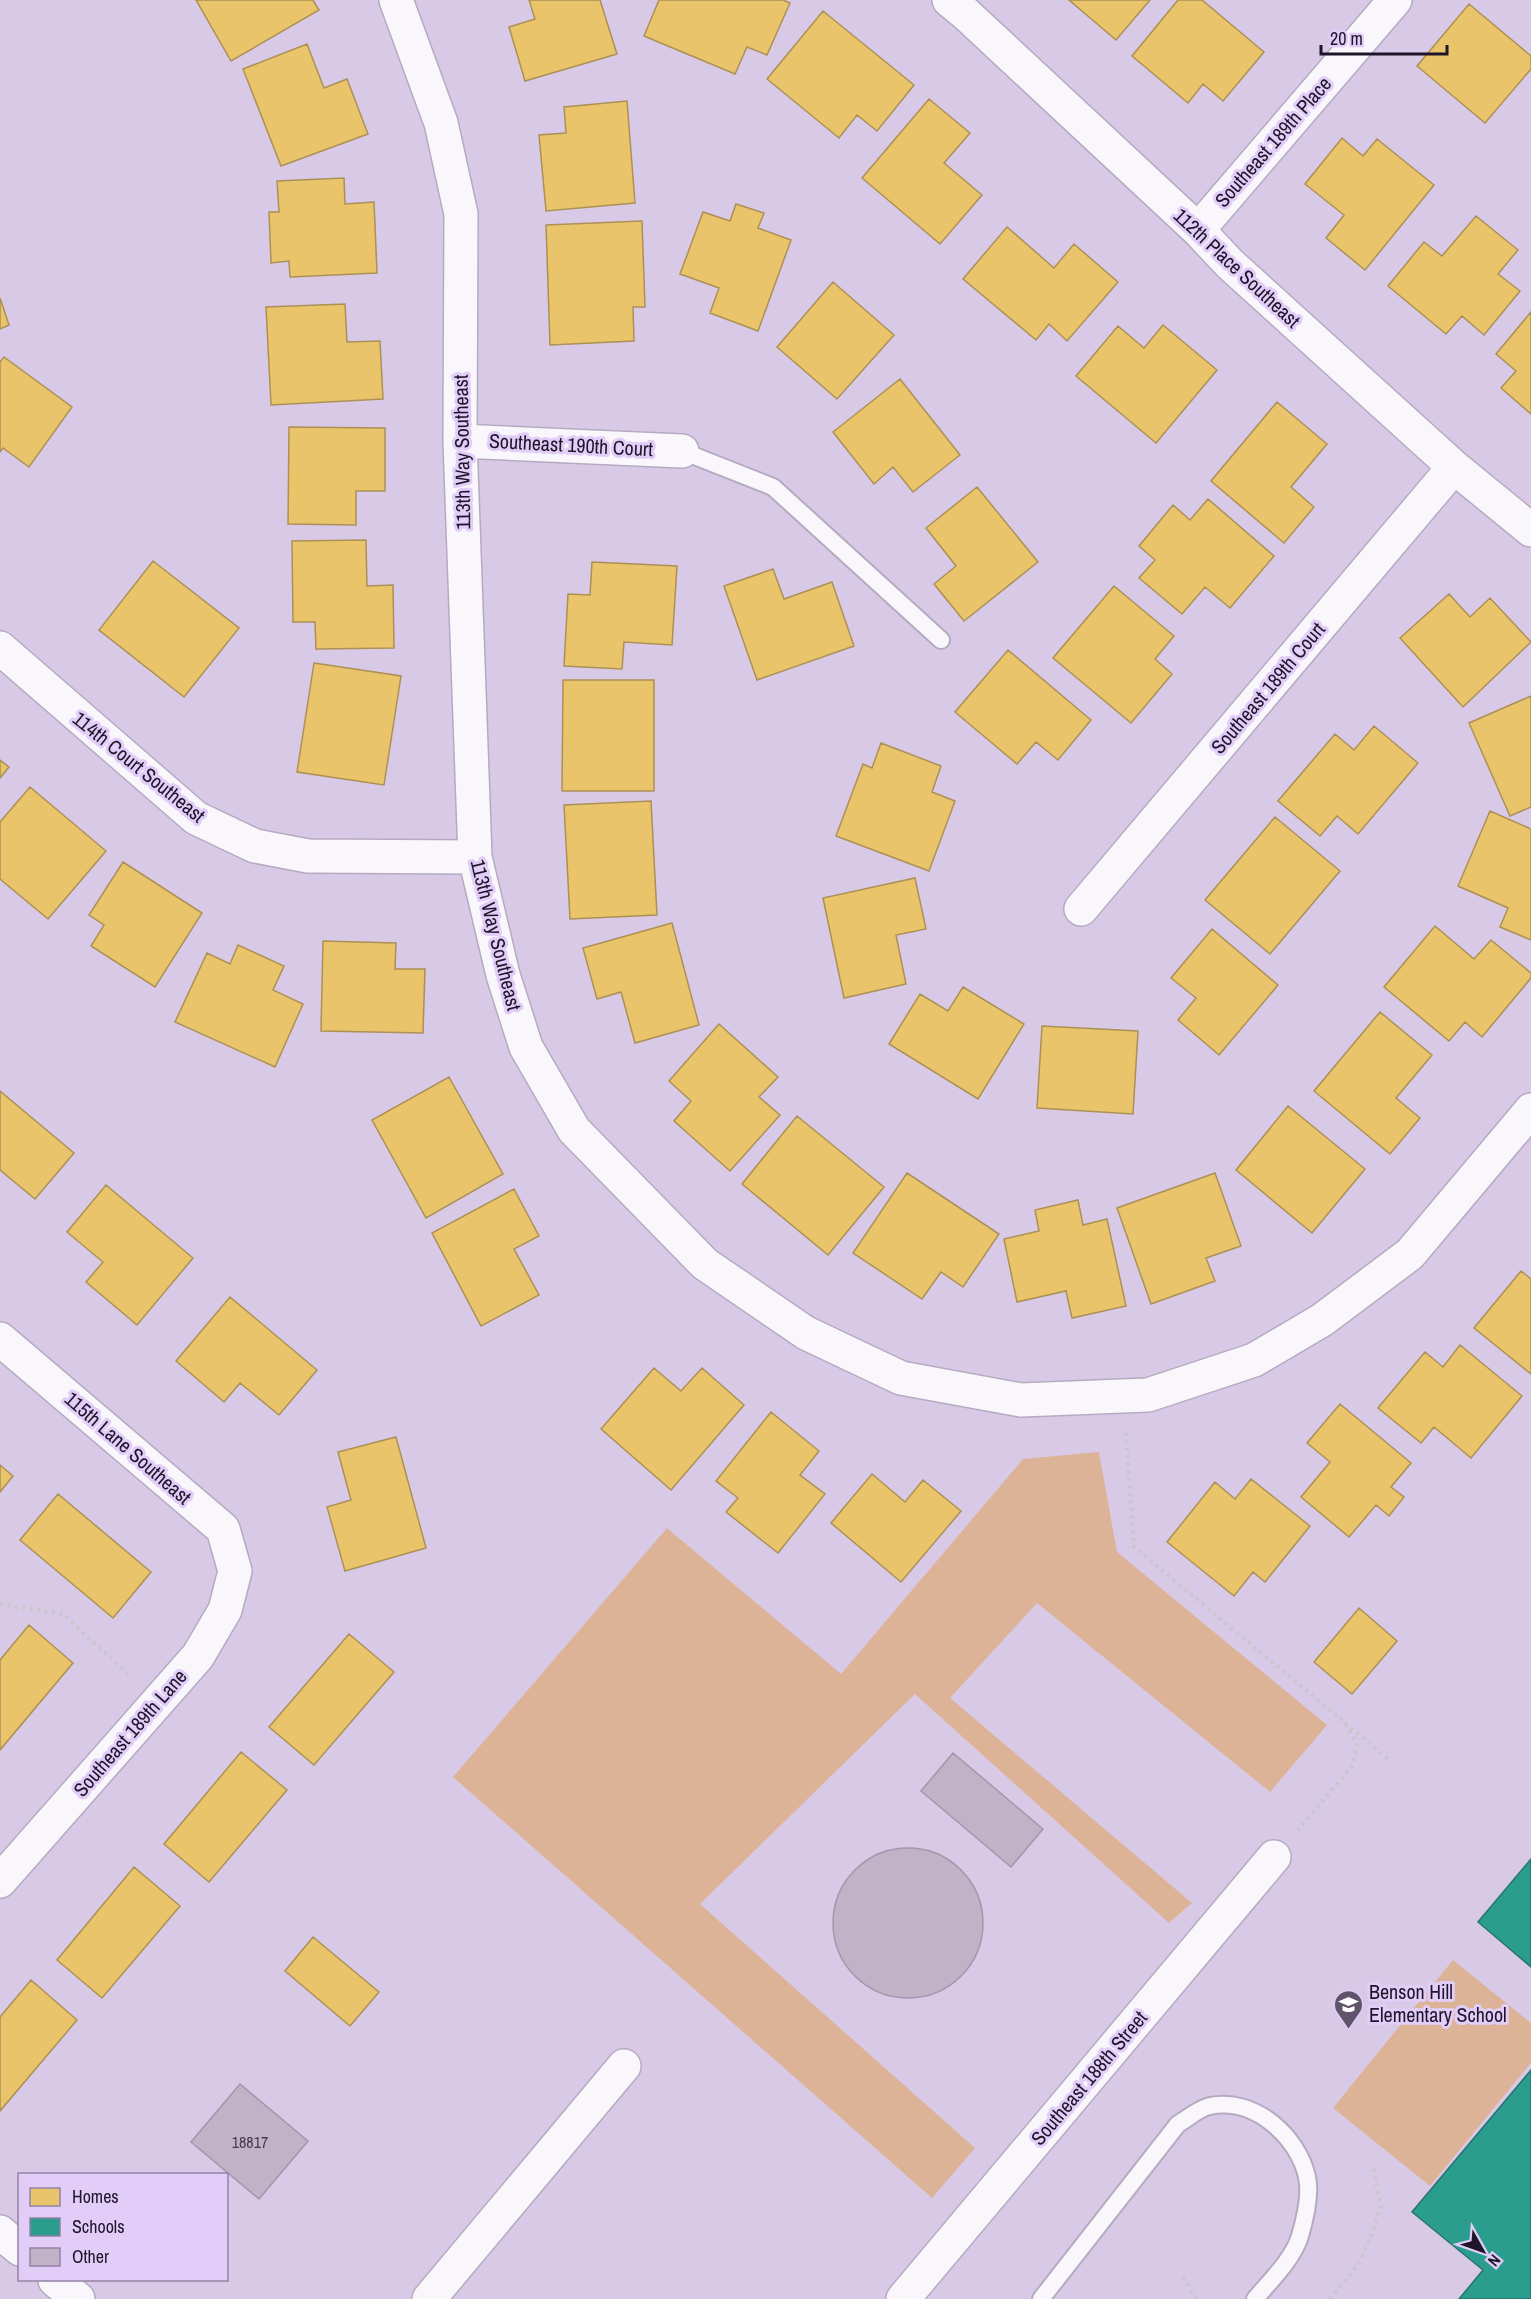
<svg xmlns="http://www.w3.org/2000/svg" width="1531" height="2299" font-family="'Archivo Narrow',sans-serif">
<style>
.green{fill:#ddb398}
.homes{fill:#e9c46a;stroke:#ac9056;stroke-width:1.5}
.schools{fill:#2a9d8f;stroke:#277470;stroke-width:1.5}
.building{fill:#c1b2c8;stroke:#a495aa;stroke-width:1.5}
.lines{fill:none;stroke-linecap:round;stroke-linejoin:round}
.service-casing{stroke:#b6aac1;stroke-width:20}
.minor-casing{stroke:#b6aac1;stroke-width:36}
.tertiary-casing{stroke:#b6aac1;stroke-width:36}
.path{stroke:#cac6ce;stroke-width:4;stroke-dasharray:3 4.5;stroke-linecap:butt}
.service{stroke:#f9f7fb;stroke-width:16}
.minor{stroke:#f9f7fb;stroke-width:33}
.tertiary{stroke:#f9f7fb;stroke-width:33}
.labels{text-anchor:middle;stroke-width:6;stroke-linejoin:round;paint-order:stroke}
.number-label{font-size:16px;fill:#483c51}
.street-label{font-size:20px;fill:#1f1529;stroke:#e1cdf8}
.poi-label{font-size:20px;fill:#1f1529;stroke:#e1cdf8;text-anchor:start}
</style>
<rect width="100%" height="100%" fill="#d8cae6"/>
<path class="green" d="M1099 1452 1117 1552 1327 1725 1270 1792 1037 1603 950 1698 1192 1903 1169 1923 915 1694 700 1904 975 2148 932 2198 453 1777 667 1528 841 1674 1023 1459Z
M1453 1960 1531 2023V2063L1430 2186 1333 2108Z"/>
<path class="homes" d="M196 0H313L319 10 231 61Z
M529 0H600L617 54 525 81 509 27 535 19Z
M659 0H783L790 3 767 55 747 47 735 74 644 36Z
M1069 0H1150L1116 40Z
M1178 0H1202L1264 52 1223 101 1203 84 1188 103 1132 56Z
M1469 4 1531 56V69L1485 123 1417 66Z
M823 11 914 85 877 131 857 115 839 138 767 79Z
M307 44 324 88 347 79 368 134 281 166 243 69Z
M929 99 970 133 944 163 982 195 940 244 862 178Z
M627 101 635 203 546 211 539 135 566 133 564 107Z
M1342 138 1363 156 1377 139 1434 185 1365 270 1326 238 1344 215 1305 184Z
M344 178 345 204 374 202 377 273 290 277 289 261 271 263 269 212H279L277 181Z
M736 204 764 213 758 228 791 240 758 331 710 313 719 288 680 274 703 212 730 221Z
M1476 216 1518 250 1498 274 1520 291 1484 335 1462 316 1446 334 1388 286 1424 242 1442 256Z
M642 221 645 307H633L634 341 550 345 546 225Z
M1007 227 1054 268 1074 244 1118 282 1067 341 1049 324 1036 340 963 279Z
M833 282 894 335 837 399 777 347Z
M0 298 9 325 0 329Z
M345 304 347 342 380 341 383 399 271 405 266 307Z
M1531 312V414L1501 388 1516 371 1496 354Z
M1163 325 1217 370 1156 443 1076 376 1118 326 1144 348Z
M4 357 72 407 29 467 3 448 0 452V362Z
M900 379 960 455 913 492 893 467 874 484 833 432Z
M1277 402 1327 444 1291 487 1314 507 1284 543 1211 481Z
M289 427 385 428V491H356V525L288 524Z
M977 487 1038 562 964 621 934 584 956 566 926 528Z
M1208 499 1274 556 1230 608 1205 587 1182 614 1139 578 1155 560 1139 546 1173 505 1190 520Z
M366 540 367 586 393 585 394 648 316 649 315 622H293L292 541Z
M153 561 239 628 184 697 99 630Z
M592 562 677 566 672 645 624 642 622 669 564 666 568 594 590 595Z
M773 569 784 599 832 582 854 646 757 680 724 586Z
M1114 586 1174 636 1155 659 1172 674 1131 723 1053 658Z
M1449 594 1470 617 1490 598 1531 642 1463 707 1400 638Z
M1008 650 1091 720 1058 760 1036 742 1017 764 955 712Z
M314 663 401 676 384 785 297 772Z
M563 680H654V791H562Z
M1531 696V807L1510 816 1469 723Z
M1374 726 1418 763 1358 834 1337 816 1320 836 1278 801 1335 734 1354 750Z
M881 743 941 766 932 792 955 801 929 871 836 836 863 764 872 768Z
M0 760 9 767 0 778Z
M30 787 106 851 48 919 0 879V822Z
M651 801 657 915 570 919 564 805Z
M1490 811 1531 829V940L1500 927 1508 908 1458 886Z
M1275 817 1340 871 1270 954 1205 900Z
M123 862 202 913 155 987 91 946 104 925 89 915Z
M915 878 926 929 896 935 906 984 844 998 823 898Z
M672 923 699 1025 635 1043 621 992 597 999 583 948Z
M1435 926 1474 959 1491 940 1531 973V978L1482 1037 1465 1022 1449 1041 1384 987Z
M1212 929 1278 985 1219 1055 1178 1020 1196 998 1171 978Z
M323 941 396 943 395 969H425L423 1033 321 1031Z
M238 945 284 966 273 990 303 1004 275 1067 175 1022 207 953 230 964Z
M963 987 1024 1024 978 1099 889 1044 920 994 948 1011Z
M1380 1012 1432 1055 1396 1098 1420 1118 1390 1154 1314 1091Z
M719 1024 778 1077 759 1097 780 1115 730 1171 674 1121 691 1101 669 1081Z
M1042 1026 1138 1031 1133 1114 1037 1108Z
M449 1077 503 1174 426 1218 372 1120Z
M0 1091 74 1153 35 1199 0 1170Z
M1288 1106 1365 1169 1312 1233 1236 1170Z
M797 1116 884 1187 828 1255 742 1184Z
M907 1173 999 1234 963 1287 941 1272 922 1299 853 1253Z
M1215 1173 1241 1246 1206 1258 1215 1281 1151 1304 1117 1208Z
M106 1185 193 1258 137 1325 86 1282 103 1262 67 1232Z
M514 1189 539 1236 514 1249 539 1295 481 1326 432 1233Z
M1078 1200 1083 1225 1107 1219 1126 1306 1072 1318 1066 1291 1017 1302 1004 1239 1039 1231 1035 1210Z
M1521 1271 1531 1279V1374L1474 1328Z
M230 1297 317 1370 279 1415 240 1383 224 1402 176 1361Z
M1460 1345 1522 1396 1471 1458 1434 1427 1421 1443 1378 1408 1425 1352 1443 1367Z
M654 1368 681 1391 702 1368 744 1405 671 1490 601 1429Z
M1340 1404 1411 1463 1391 1487 1404 1497 1389 1516 1376 1505 1349 1537 1301 1497 1330 1462 1307 1443Z
M771 1412 819 1451 800 1475 825 1494 778 1553 726 1512 738 1498 716 1481Z
M396 1437 426 1548 345 1571 327 1507 351 1500 338 1452Z
M0 1465 13 1476 0 1492Z
M872 1474 905 1502 923 1480 961 1511 901 1582 831 1523Z
M1251 1479 1310 1526 1265 1582 1253 1572 1234 1596 1167 1542 1215 1482 1235 1499Z
M58 1494 151 1572 113 1618 20 1540Z
M1359 1608 1397 1641 1352 1694 1314 1662Z
M29 1625 73 1663 0 1750V1660Z
M349 1634 394 1672 314 1765 269 1727Z
M241 1752 287 1790 209 1882 164 1844Z
M134 1867 180 1906 102 1998 57 1960Z
M313 1937 379 1992 350 2026 285 1971Z
M31 1980 77 2020 0 2111V2017Z"/>
<path class="schools" d="M1531 1859V1967L1478 1922Z
M1531 2070V2299H1459L1483 2270 1412 2212Z"/>
<path class="building" d="M953 1753 1043 1829 1011 1867 921 1791Z
M833 1923a75 75 0 1 1 150 0a75 75 0 1 1-150 0Z
M240 2084 308 2141 259 2199 191 2142Z"/>
<g class="lines">
<defs>
<path id="service" d="M682 451 773 487 941 640
M1041 2299 1178 2124C1187 2119 1199 2108 1210 2106 1254 2097 1298 2136 1307 2177 1311 2195 1305 2219 1300 2236 1293 2259 1271 2280 1255 2299"/>
<path id="minor" d="M396 0 441 123 461 214 460 441 475 857 503 975 526 1047 574 1130 705 1264 806 1333 901 1378 1021 1400 1148 1395 1254 1360 1322 1320 1410 1254 1531 1110
M949 0 966 14 1198 230 1230 264 1454 467 1531 530
M1198 230 1395 0
M460 441 682 451
M0 648 196 818 255 846 308 856 475 857
M1081 909 1454 467
M0 1339 223 1529 235 1571 225 1610 198 1656 0 1881
M429 2299 624 2066
M903 2299 1274 1857"/>
<path id="tertiary" d="M0 2232 20 2249
M55 2280 78 2299"/>
</defs>
<use href="#service" class="service-casing"/>
<use href="#minor" class="minor-casing"/>
<use href="#tertiary" class="tertiary-casing"/>
<path class="path" d="M1126 1433 1134 1547 1343 1721 1357 1743 1353 1765 1298 1830
M0 1604 63 1614 131 1677
M1345 1723 1391 1761
M1183 2277 1196 2299
M1330 2299 1358 2265 1370 2239 1381 2206 1373 2167"/>
<use href="#service" class="service"/>
<use href="#minor" class="minor"/>
<use href="#tertiary" class="tertiary"/>
</g>
<defs>
<symbol id="school-pin" viewBox="-11 -11 22 30"><path d="M0 17L-7.5 6A9.5 9.5 0 1 1 7.5 6Z" fill="#60546b" stroke="#e1cdf8"/><path d="M0-5L7-2L0 1L-7-2ZM-4 1L0 2.5L4 1V4Q0 6-4 4Z" fill="#fff"/></symbol>
</defs>
<g fill-rule="evenodd">
<use href="#school-pin" x="1332" y="1988" width="33" height="45"/>
</g>
<g class="labels">
<g class="number-label">
<text x="250" y="2148">18817</text>
</g>
<g class="street-label">
<text transform="translate(1273 142) rotate(-49)" y="7">Southeast 189th Place</text>
<text transform="translate(1237 268) rotate(43)" y="7">112th Place Southeast</text>
<text transform="translate(571 445) rotate(3)" y="7">Southeast 190th Court</text>
<text transform="translate(462 452) rotate(-91)" y="7">113th Way Southeast</text>
<text transform="translate(1268 688) rotate(-50)" y="7">Southeast 189th Court</text>
<text transform="translate(139 767) rotate(39)" y="7">114th Court Southeast</text>
<text transform="translate(496 935) rotate(76)" y="7">113th Way Southeast</text>
<text transform="translate(128 1448) rotate(41)" y="7">115th Lane Southeast</text>
<text transform="translate(130 1733) rotate(-49)" y="7">Southeast 189th Lane</text>
<text transform="translate(1089 2078) rotate(-50)" y="7">Southeast 188th Street</text>
</g>
<g class="poi-label">
<text x="1369" y="1999">Benson Hill<tspan x="1369" dy="23">Elementary School</tspan></text>
</g>
</g>
<rect x="18" y="2173" width="210" height="108" fill="#e1cdf8" stroke="#9383a5" stroke-width="1.5"/>
<rect x="30" y="2188" width="30" height="18" fill="#e9c46a" stroke="#9383a5" stroke-width="1.5"/>
<text x="72" y="2203" font-size="18" fill="#1f1529">Homes</text>
<rect x="30" y="2218" width="30" height="18" fill="#2a9d8f" stroke="#9383a5" stroke-width="1.5"/>
<text x="72" y="2233" font-size="18" fill="#1f1529">Schools</text>
<rect x="30" y="2248" width="30" height="18" fill="#c1b2c8" stroke="#9383a5" stroke-width="1.5"/>
<text x="72" y="2263" font-size="18" fill="#1f1529">Other</text>
<g transform="translate(1483 2251) rotate(130)" stroke="#e1cdf8" stroke-width="4.5" paint-order="stroke">
<path d="M0-4.5L10 22L0 15L-10 22Z" fill="#1f1529"/>
<text y="-9" font-size="16" font-weight="bold" text-anchor="middle" fill="#1f1529">N</text>
</g>
<path d="M1321 45v9h126v-9" fill="none" stroke="#1f1529" stroke-width="3"/>
<text x="1330" y="45" font-size="18" fill="#1f1529" stroke="#e1cdf8" stroke-width="4.5" paint-order="stroke">20 m</text>
</svg>
